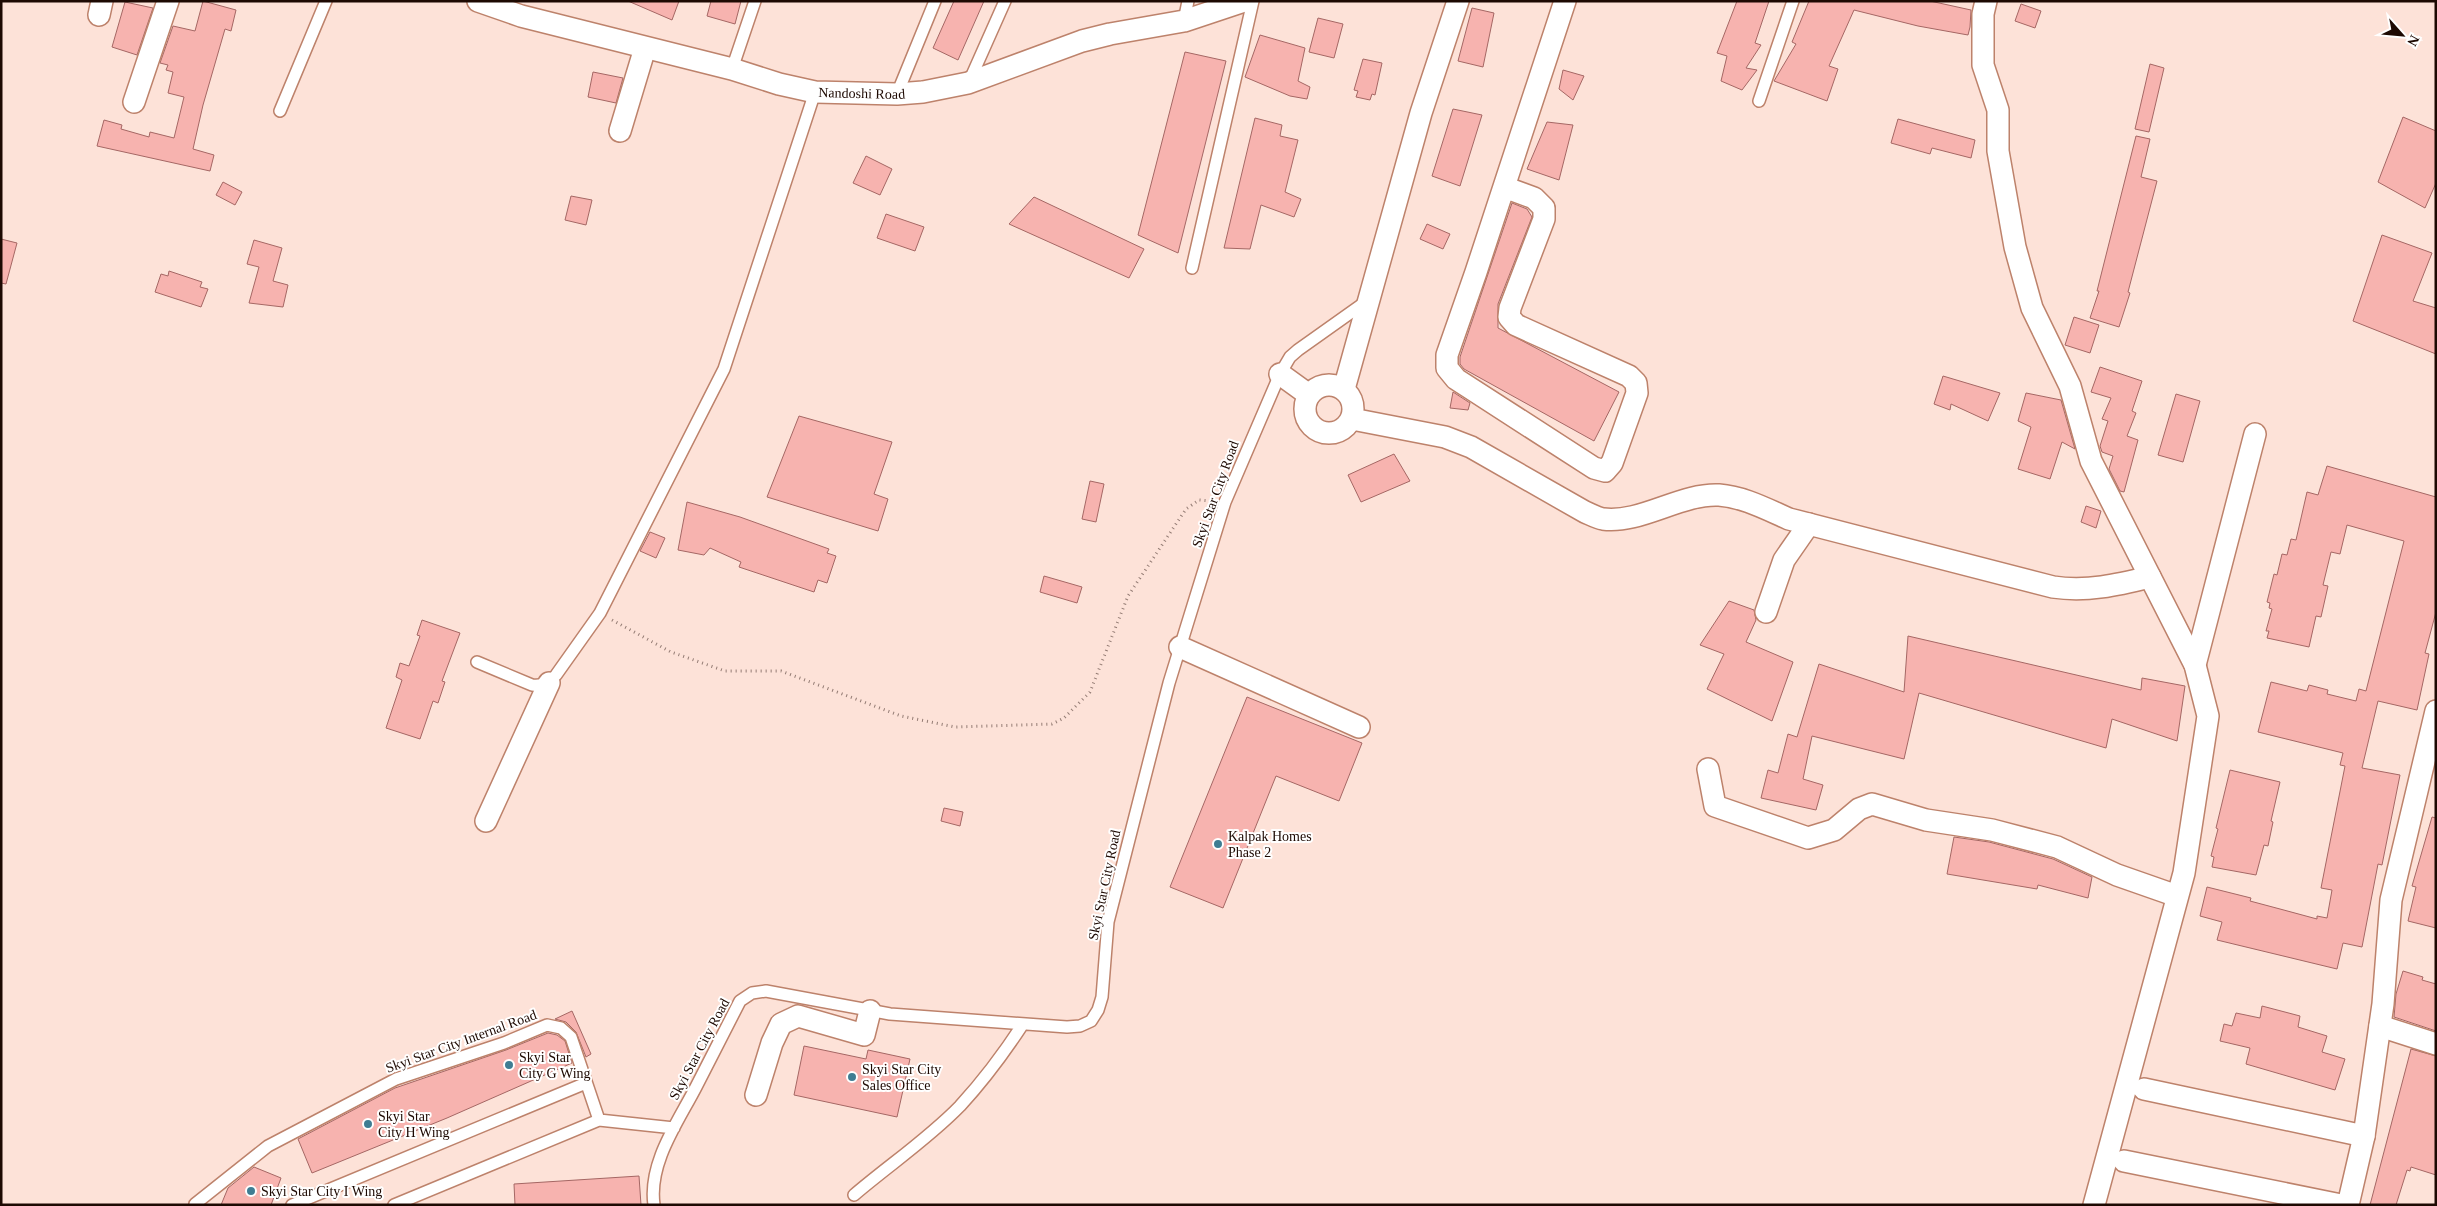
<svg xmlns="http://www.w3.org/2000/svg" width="2437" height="1206" font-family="'Times New Roman',serif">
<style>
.building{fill:#f7b3af;stroke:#a56764}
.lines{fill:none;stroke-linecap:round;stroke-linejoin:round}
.lane-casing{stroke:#bd826b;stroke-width:14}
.street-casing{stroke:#bd826b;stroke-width:24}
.path{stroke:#947c74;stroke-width:3;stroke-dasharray:1 4;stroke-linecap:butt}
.lane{stroke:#fff;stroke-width:11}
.street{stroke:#fff;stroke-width:21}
.poi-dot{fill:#3f7d93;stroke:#fff;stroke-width:2}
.labels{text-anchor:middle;stroke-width:4;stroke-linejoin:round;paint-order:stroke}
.street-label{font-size:14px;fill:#1d0902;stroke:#fff}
.poi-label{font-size:14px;fill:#1d0902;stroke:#fff;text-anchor:start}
</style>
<rect width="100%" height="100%" fill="#fde2d8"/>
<path class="building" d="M203 1 236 10 231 31 225 29 203 105 193 149 214 155 210 171 97 146 104 120 122 125 121 129 149 137 150 132 174 138 184 97 168 93 173 72 166 70 168 65 160 63 173 26 195 31Z
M628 1H679L672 20Z
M711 1H741L735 24 707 16Z
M954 1H984L958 60 933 48Z
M1737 1H1769L1755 43 1761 45 1746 68 1757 70 1742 90 1721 81 1727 56 1717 53Z
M1809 1H1930L1971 10 1970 27 1968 35 1918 26 1854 10 1829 66 1838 69 1827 101 1774 81 1796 44 1792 42Z
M125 2 153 8 137 55 112 47Z
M2021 4 2041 11 2035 28 2015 21Z
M1472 8 1494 13 1483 67 1458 61Z
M1318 18 1343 24 1334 58 1309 52Z
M1260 35 1305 48 1298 81 1310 87 1307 99 1290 96 1245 77Z
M1185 52 1226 61 1178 253 1138 235Z
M1363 59 1382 63 1375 95 1372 94 1370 100 1356 97 1358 91 1354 90Z
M2150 64 2164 68 2149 132 2135 129Z
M1563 70 1584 76 1573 100 1559 89Z
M593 72 623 78 616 103 588 97Z
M1453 109 1482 115 1460 186 1432 176Z
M2403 117 2436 131V183L2425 208 2378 182Z
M1255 118 1282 125 1280 136 1298 140 1285 192 1301 199 1294 217 1261 205 1250 249 1224 248Z
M1898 119 1975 140 1971 158 1932 148 1930 154 1891 143Z
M1547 122 1573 125 1559 180 1527 169Z
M2136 136 2150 139 2141 177 2157 181 2128 292 2130 293 2119 327 2090 318 2099 291H2097Z
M866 156 892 169 880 195 853 183Z
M223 182 242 192 235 205 216 195Z
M571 196 592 200 586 225 565 220Z
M1034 197 1144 249 1129 278 1009 224Z
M1512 203 1527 209 1532 217 1498 304V328L1619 392 1594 441 1464 369 1460 364V357Z
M886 214 924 227 915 251 877 238Z
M1427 224 1450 234 1443 249 1420 239Z
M2382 235 2432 253 2413 301 2436 308V354L2353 321Z
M1 239 17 243 6 284 1 283Z
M254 240 282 248 273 281 288 285 283 307 249 303 259 267 247 264Z
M169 271 202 282 200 287 208 289 201 307 155 292 161 274 168 276Z
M2074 317 2099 325 2090 353 2065 345Z
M2100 367 2142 381 2132 411 2136 413 2127 436 2138 440 2124 492 2120 491 2109 469 2113 456 2102 452 2100 446 2108 421 2102 419 2111 398 2091 392Z
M1943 376 2000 393 1988 421 1951 404 1950 410 1934 404Z
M1453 392 1470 403 1468 410 1450 408Z
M2026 393 2061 400 2075 449 2062 442 2050 479 2018 469 2031 427 2018 421Z
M2176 394 2200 401 2183 462 2158 455Z
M799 416 892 442 874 494 888 499 878 531 767 497Z
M1394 454 1410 481 1361 502 1348 475Z
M2327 466 2436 497V612L2425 653 2429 654 2417 710 2378 701 2362 768 2400 775 2382 865 2378 864 2362 947 2343 943 2337 969 2217 940 2222 922 2200 916 2207 887 2251 898 2250 901 2280 909 2317 919V916L2327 918 2332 890 2321 888 2345 766 2340 765 2343 753 2258 732 2271 682 2307 691 2309 685 2328 690 2327 694 2356 701 2359 689 2366 691 2404 541 2347 525 2340 554 2331 552 2323 585 2328 586 2321 617 2316 616 2309 647 2267 638 2269 631H2266L2272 609 2269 608 2270 603 2267 602 2274 574 2277 575 2282 554 2287 555 2291 539 2296 540 2307 492 2318 495Z
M1090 481 1104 484 1096 522 1082 519Z
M687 502 740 517 829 549 827 553 836 556 827 583 818 580 814 592 739 567 741 562 710 548 704 555 678 550Z
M2086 506 2101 511 2096 528 2081 522Z
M650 532 665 538 656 558 640 551Z
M1044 576 1082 587 1077 603 1040 592Z
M1729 601 1754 610 1756 620 1746 642 1793 662 1772 721 1707 689 1724 654 1700 645Z
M422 620 460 633 442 681 445 682 438 703 433 701 420 739 386 728 402 680 396 677 400 663 409 666 420 636 417 635Z
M1908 636 2141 690 2142 678 2185 686 2177 741 2112 719 2106 748 1919 693 1904 759 1812 736 1803 779 1823 785 1816 810 1761 798 1768 770 1778 773 1788 734 1797 737 1819 664 1904 692Z
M1247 697 1362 743 1339 801 1276 776 1223 908 1170 887Z
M2230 770 2280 782 2271 821 2273 822 2268 846 2264 845 2256 875 2212 867 2214 857 2211 856 2218 829 2216 828Z
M944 808 963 812 960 826 941 821Z
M2432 817 2436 818V928L2408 921 2416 887 2412 886Z
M1954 837 1989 842 2053 859 2092 877 2088 898 2038 885 2037 889 1947 874Z
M2403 971 2423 977 2422 980 2436 984V1031L2394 1017 2396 994Z
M2262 1006 2300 1016 2298 1027 2327 1036 2322 1052 2345 1059 2335 1090 2246 1064 2250 1048 2220 1041 2224 1024 2232 1026 2236 1013 2260 1018Z
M572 1011 591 1054 586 1057 576 1032 566 1022 555 1019Z
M548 1033 557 1035 565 1041 572 1063 447 1118 312 1173 298 1139 395 1088 506 1050Z
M804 1046 866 1059 868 1050 910 1059 897 1117 794 1095Z
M2411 1049 2436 1056V1175L2411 1167 2410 1171 2407 1170 2396 1205H2370Z
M254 1167 281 1178 271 1205H221L228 1188Z
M639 1176 641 1205H515L514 1184Z"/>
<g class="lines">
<defs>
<path id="lane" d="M1184 21 1188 1
M732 69 755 1
M969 82 1005 1
M897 94 935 1
M1759 101 1793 1
M280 111 326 1
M1192 268 1253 1
M477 662 532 685C544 686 549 683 556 675L600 613 724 369 815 92
M854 1195C889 1165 928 1139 960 1106 984 1080 1004 1053 1023 1024
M195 1204 268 1146 396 1079 504 1043 547 1025 561 1028 571 1037 599 1120
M292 1205 586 1083
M394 1205 599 1120 674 1128
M654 1205C648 1163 678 1122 696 1087 711 1058 725 1030 740 1001L752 993 766 991 890 1014 1067 1027 1080 1026 1091 1021 1098 1010 1102 997 1108 922 1169 683 1225 502 1280 374 1290 357 1298 350 1367 301"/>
<g id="street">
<path id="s1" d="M478 1 521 16 732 69 779 84 815 92 897 94 923 92 968 83 1082 41 1110 34 1184 21 1244 1"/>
<path d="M1986 1 1983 14V65L1998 110V151L2015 247 2032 308 2070 386 2091 461 2195 665 2208 716 2184 873 2094 1205"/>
<path d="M99 15 102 1"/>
<path d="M134 102 168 1"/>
<path d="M620 131 645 48"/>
<path d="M1504 187 1534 198 1544 208V219L1510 308 1509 317 1516 325 1629 376 1636 383 1637 393 1612 463 1605 471 1594 468 1456 379 1447 368V355L1476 272 1565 1"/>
<path d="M1280 374 1309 395"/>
<circle cx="1329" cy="409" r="24"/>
<path d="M1344 389 1421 113 1458 1"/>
<path d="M1352 419 1445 437 1471 447 1585 512C1590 514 1597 518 1603 519 1640 524 1681 493 1719 495 1744 497 1766 509 1789 519L2053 587C2087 592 2117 585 2150 577"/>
<path d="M1766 612 1784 560 1809 524"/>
<path d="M1180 647 1359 727"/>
<path d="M2195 665 2255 434"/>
<path d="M1708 769 1715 806 1808 838 1834 830 1859 809 1872 804 1926 820 1992 830 2057 847 2117 875 2177 896"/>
<path d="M486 821 549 683"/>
<path d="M2380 1026 2436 1044"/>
<path d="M2144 1089 2364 1136"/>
<path d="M756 1095 772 1043 781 1024 798 1016 864 1035 870 1011"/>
<path d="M2124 1161 2341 1205"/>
<path d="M2348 1205 2364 1136 2383 1004 2391 900 2436 711"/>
</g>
</defs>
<use href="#lane" class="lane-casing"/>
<use href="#street" class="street-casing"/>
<path class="path" d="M612 620 671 652 725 671H781L901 716 955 727 1052 724 1064 718 1090 692 1128 596 1186 509 1199 500 1212 501"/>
<use href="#lane" class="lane"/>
<use href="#street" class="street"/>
</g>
<g class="poi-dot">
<circle cx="1218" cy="844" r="5"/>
<circle cx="509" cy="1065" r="5"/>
<circle cx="852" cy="1077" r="5"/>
<circle cx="368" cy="1124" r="5"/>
<circle cx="251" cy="1191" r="5"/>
</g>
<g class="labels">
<g class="street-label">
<text dy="5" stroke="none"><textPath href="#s1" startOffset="396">Nandoshi Road</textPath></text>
<text transform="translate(1215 494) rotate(-70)" y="5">Skyi Star City Road</text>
<text transform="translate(1104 885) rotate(-78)" y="5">Skyi Star City Road</text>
<text transform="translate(461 1041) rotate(-20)" y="5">Skyi Star City Internal Road</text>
<text transform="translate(699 1049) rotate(-62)" y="5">Skyi Star City Road</text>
</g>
<g class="poi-label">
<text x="1228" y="841">Kalpak Homes<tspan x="1228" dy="16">Phase 2</tspan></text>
<text x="519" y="1062">Skyi Star<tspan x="519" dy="16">City G Wing</tspan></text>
<text x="862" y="1074">Skyi Star City<tspan x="862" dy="16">Sales Office</tspan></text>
<text x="378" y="1121">Skyi Star<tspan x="378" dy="16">City H Wing</tspan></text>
<text x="261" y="1196">Skyi Star City I Wing</text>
</g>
</g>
<rect width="2437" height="1206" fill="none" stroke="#1d0902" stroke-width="5"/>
<g transform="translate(2402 35) rotate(117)" stroke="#ffffff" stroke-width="4" paint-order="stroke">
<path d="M0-4L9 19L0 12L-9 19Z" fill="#1d0902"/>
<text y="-8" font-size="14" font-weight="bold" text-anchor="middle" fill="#1d0902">N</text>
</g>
</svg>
